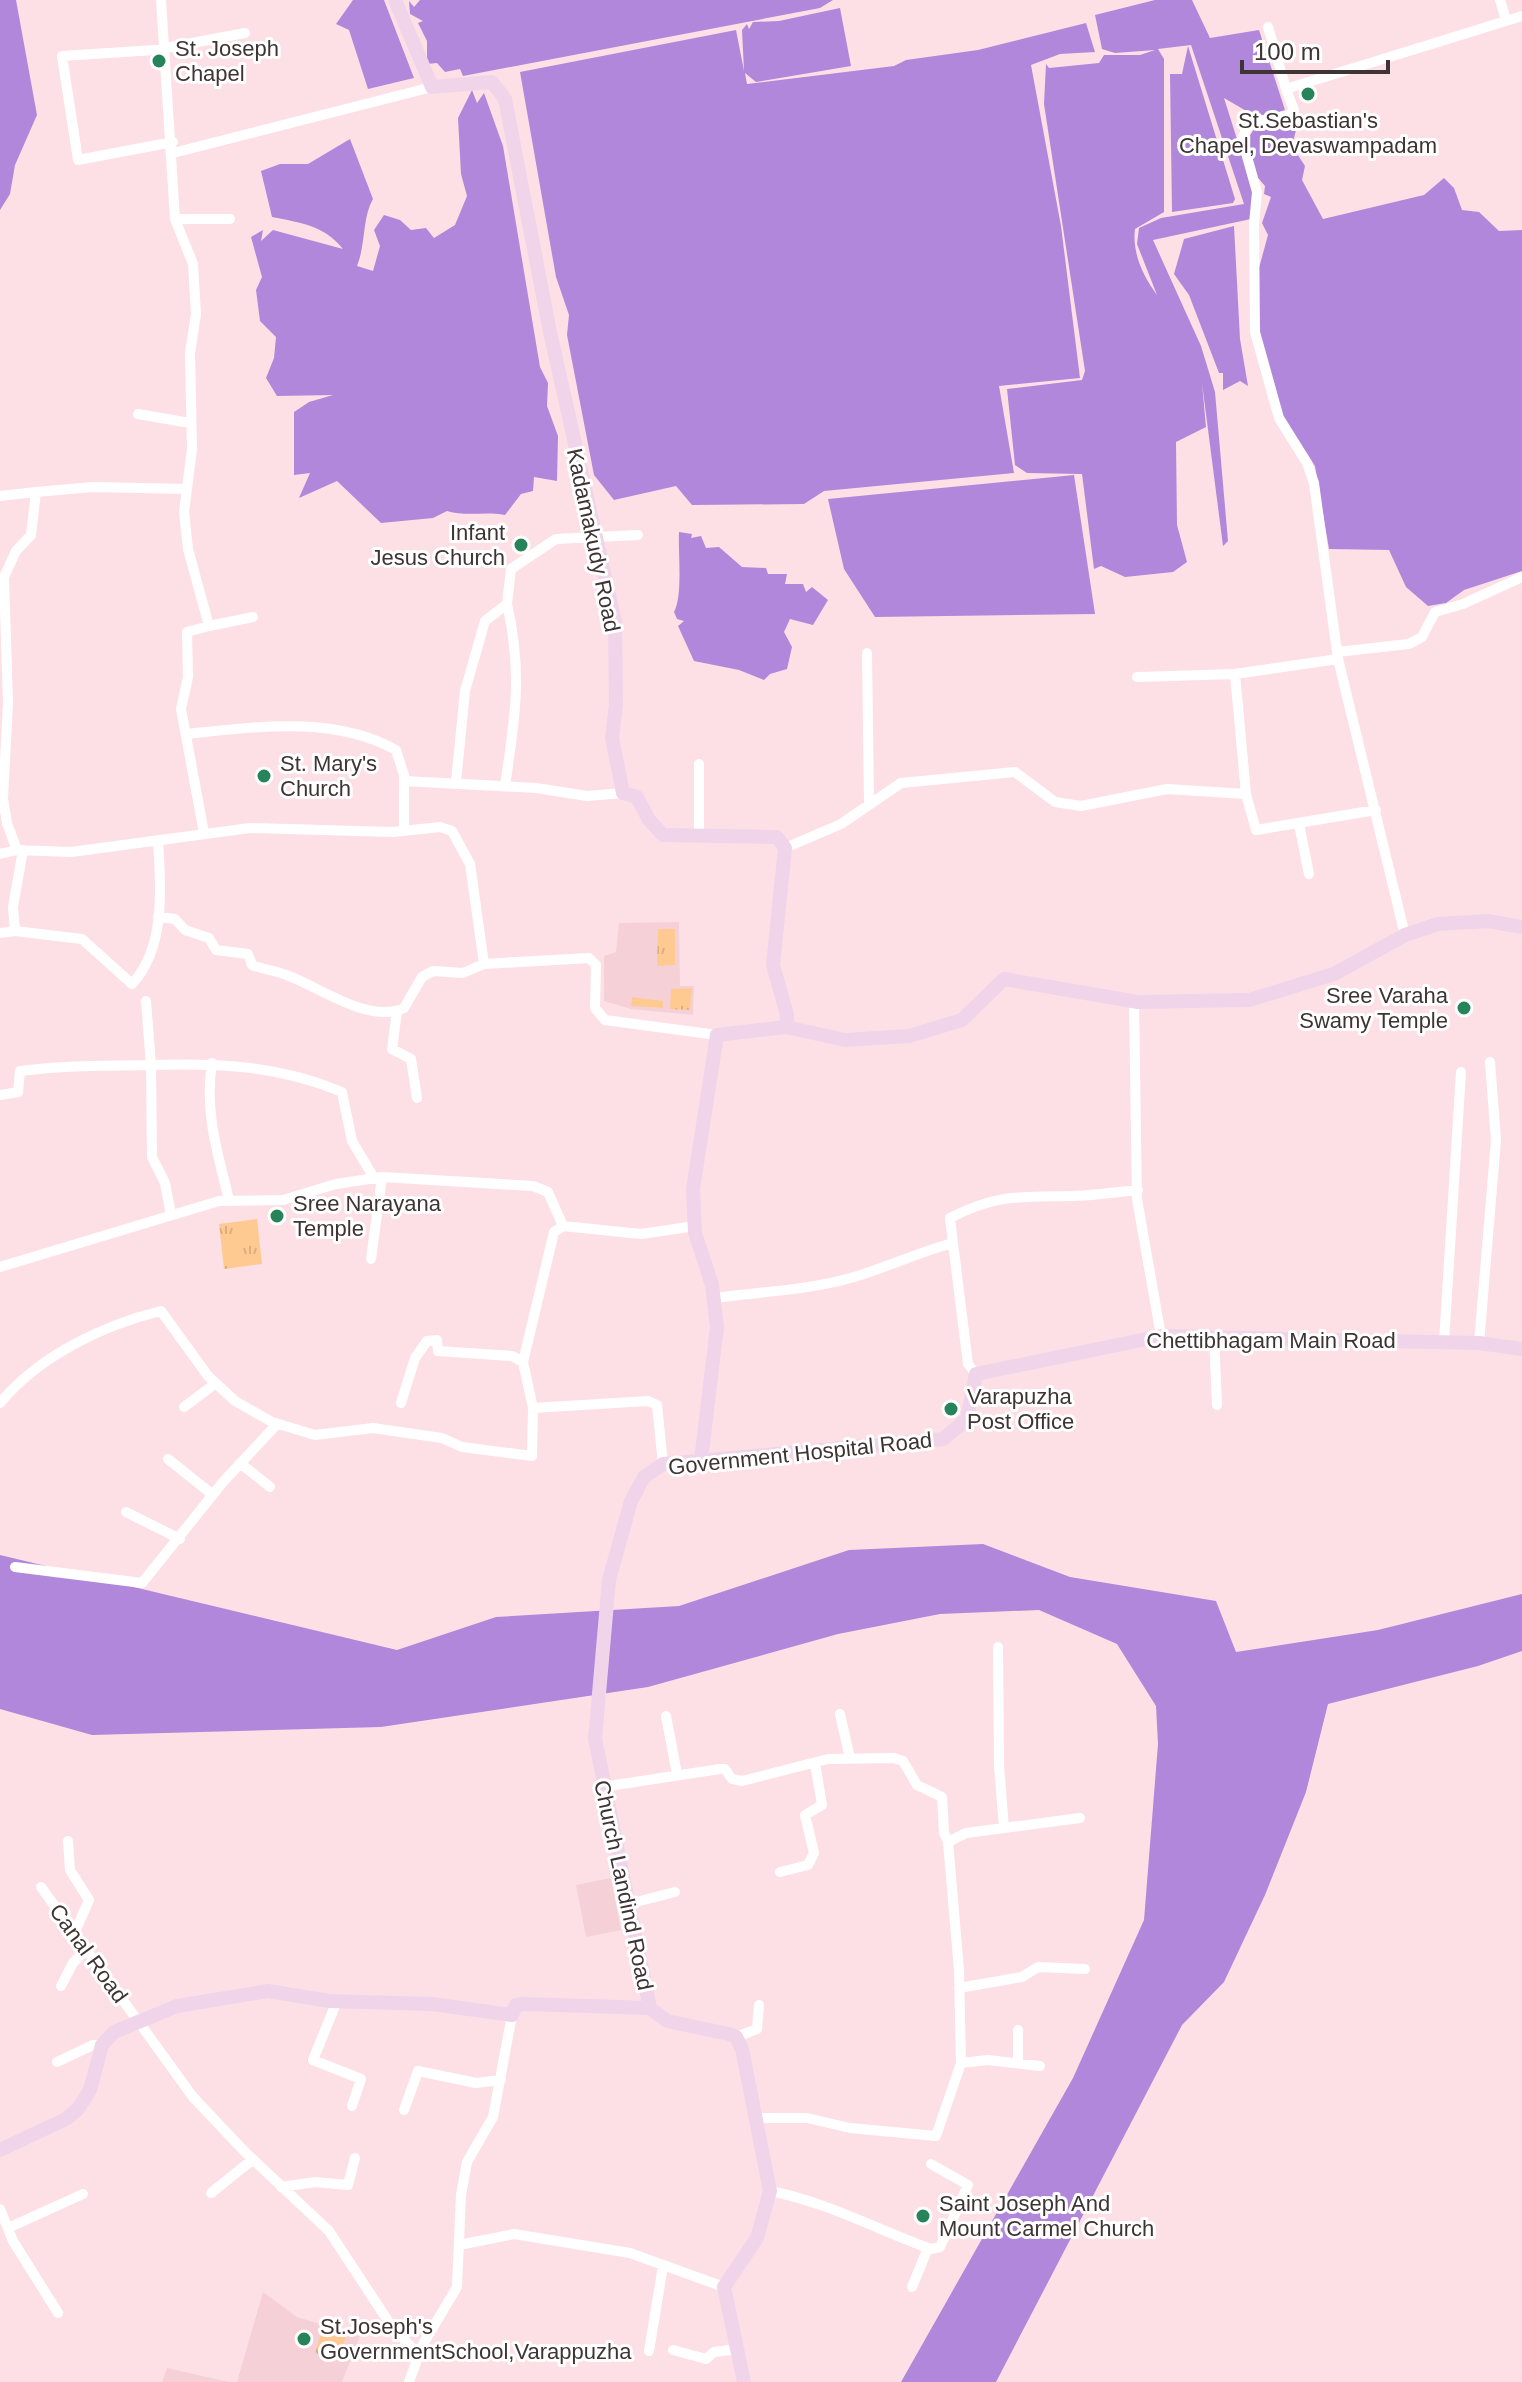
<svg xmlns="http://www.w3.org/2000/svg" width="1522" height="2382" font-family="Helvetica,sans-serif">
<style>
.built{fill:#f5d1d7}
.grass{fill:url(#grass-tufts)}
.water{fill:#b087db;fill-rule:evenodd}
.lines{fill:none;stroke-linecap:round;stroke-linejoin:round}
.street{stroke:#fff;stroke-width:10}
.secondary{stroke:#f0d4ea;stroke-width:14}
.poi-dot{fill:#27835a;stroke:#fff;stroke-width:3}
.labels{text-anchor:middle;stroke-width:6;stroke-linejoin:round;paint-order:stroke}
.poi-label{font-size:22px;fill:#3e3335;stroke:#fff;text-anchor:start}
.street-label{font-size:22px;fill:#3e3335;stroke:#fff}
</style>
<defs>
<pattern id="grass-tufts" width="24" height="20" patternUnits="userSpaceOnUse" patternTransform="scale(2)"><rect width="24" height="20" fill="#ffca92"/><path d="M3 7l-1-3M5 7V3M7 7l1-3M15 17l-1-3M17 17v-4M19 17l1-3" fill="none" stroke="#dcae7e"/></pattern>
</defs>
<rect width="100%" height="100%" fill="#fde0e5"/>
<path class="built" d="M679 922 680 986H694L693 1015 631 1009 604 1001V956L616 952 619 923Z
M611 1878 621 1930 586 1937 576 1885Z
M263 2292 297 2317 360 2336 342 2382H237Z
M167 2368 229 2382H162Z"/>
<path class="grass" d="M658 929H675V965L657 966Z
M692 988 690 1010 670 1009 671 989Z
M632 997 663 1001V1008L631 1006Z
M257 1219 262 1264 224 1269 219 1224Z
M322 2330 346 2336 339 2360 315 2353Z"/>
<path class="water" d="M0 0H16L37 115 15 165 10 194 0 210Z
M353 0H384L414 78 368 89 349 30 336 24Z
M420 0H833L820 8 463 76 460 69 445 72 437 63 427 64V41L418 23 423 21 410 14 409 1 414 7Z
M1155 0H1192L1210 38 1259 30 1285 110 1260 119 1224 98 1254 193 1251 219 1153 240 1201 346 1215 392 1228 541 1223 546 1202 383 1206 427 1176 442 1177 525 1187 562 1173 572 1125 577 1101 566 1094 569 1082 474 1027 473 1015 465 1007 389 1082 380 1085 371 1044 104 1046 64 1049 68 1099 63 1104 55H1140L1155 50 1115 53 1102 49 1095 15ZM1191 45 1244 204 1161 218 1139 228 1137 244 1157 295C1143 276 1132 253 1135 229L1164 212V59L1158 49Z
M840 8 851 66 756 82 745 73 747 84 894 66 906 60 978 50 1086 23 1095 52 1060 54 1031 65 1061 226 1080 378 999 386 1014 473 824 491 804 504 692 505 676 486 614 500 594 475 567 335 569 315 556 277 520 72 736 30 744 71 742 30 747 24 749 29 753 22 779 21Z
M1188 46 1235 199 1233 203 1172 212 1170 74H1182Z
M472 90 477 103 484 93 503 146 540 367 548 383 547 406 558 436 557 481 534 477 533 491 521 494 505 515C484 511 467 517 447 511L433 518 381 523 337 481 299 498 310 473 294 475V412L309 402 333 395 277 396 266 378 274 358 276 337 260 321 256 290 262 277 251 237 263 230 261 241 273 230 343 249C324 225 301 223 272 217L261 171 280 164H308L350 139 373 199C362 218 366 244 357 266L373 271 380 246 374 230 384 215 400 220 411 230 426 228 434 238 455 225 467 196 461 174 458 118Z
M1289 121 1296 130 1292 146 1305 166 1302 180 1323 219 1424 195 1444 178 1454 188 1462 210 1479 212 1499 231 1522 230V571L1464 590 1446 603 1428 606 1406 587 1389 550 1329 549 1315 466 1279 411 1256 329 1259 268 1268 235 1262 223 1271 197 1264 194 1265 186 1253 172 1246 142 1254 129Z
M1234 226 1240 339 1248 386 1240 381 1223 390V373H1219L1189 295 1174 274 1184 239Z
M1074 475 1095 614 875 617 844 569 828 499Z
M679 532 692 534 691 538 701 536 706 548 719 547 742 567 766 568 768 574H787L785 584H803L806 592 812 587 828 600 813 625 790 619 784 632 792 647 787 669 770 674 764 680 739 670 694 661 678 626 684 621 677 619 674 612C683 595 678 554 679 532Z
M983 1544 1070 1577 1216 1601 1236 1652 1378 1630 1522 1594V1651L1478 1666 1328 1704 1306 1792 1265 1895 1224 1982 1182 2025 996 2382H901L1073 2078 1144 1920 1158 1744 1156 1706 1117 1644 1039 1610 940 1614 838 1634 648 1687 381 1727 92 1735 0 1709V1555L397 1650 496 1617 679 1606 849 1550Z"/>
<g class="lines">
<path class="street" d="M161 0 175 219 193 264 196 314 190 353 192 449 184 512 188 549 209 626 187 632 188 677 181 709 204 833
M1500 0 1506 20
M1268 27 1286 89
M173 142 78 160 62 56 155 50 245 33
M173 153 432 87
M175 219H230
M138 414 190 423
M187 489 93 487 36 492 31 535 16 551 4 577 8 703 3 799 7 823 17 850 71 852 250 828 393 832 440 827 452 831 470 864 484 964 589 958 596 965 595 1008 605 1020 717 1035
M0 496 36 492
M209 626 253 617
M1337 652 1409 644 1422 637 1435 612 1463 604 1522 577
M867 653 869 803
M1235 674 1246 794 1256 830 1376 810
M1137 677 1235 674 1338 659
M187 734C255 727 334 715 396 750L404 775V831
M699 764V836
M404 781 536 788 587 796 623 793
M456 782 465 691 485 621 507 604 511 569 556 539 638 535
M505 786C515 717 523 674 507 604
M1299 824 1309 874
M785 848 841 824 901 783 1015 772 1055 802 1081 806 1167 789 1246 794
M0 854 17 850
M158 917 175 919 185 930 209 938 216 950 248 954 252 965C265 970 278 971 289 976 321 988 369 1024 404 1008L422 977 433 971 463 973 484 964
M15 931 13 907 23 850
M0 933 15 931 82 939 132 984C166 948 161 886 158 840
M1405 935 1338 659 1314 483 1307 463 1279 418 1255 332 1254 224 1257 192 1242 139 1249 123 1289 115 1294 110 1286 89 1522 16
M1134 1000 1137 1199 1161 1336
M146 1001 151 1065 152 1157 165 1183 171 1215
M397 1011 392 1049 411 1059 417 1098
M212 1063C204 1112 218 1154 229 1200
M0 1095 18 1092 20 1071C63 1065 106 1066 149 1065 217 1063 279 1065 342 1092L352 1141 374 1178
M953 1243 950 1218C996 1194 1020 1197 1070 1196 1092 1196 1115 1192 1138 1190
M371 1259 382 1177
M0 1267 219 1201 283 1200 336 1184 382 1177 533 1186 548 1192 563 1226 641 1234 695 1226
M714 1298C758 1292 811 1290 854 1277 888 1267 919 1252 953 1243L968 1364 976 1374
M1214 1337 1217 1405
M1444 1342 1461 1072
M1479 1343 1496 1140 1490 1062
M523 1362 554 1232 563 1226
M0 1403C39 1356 103 1325 161 1311L208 1376 235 1401 272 1422 315 1435 373 1428 442 1438 462 1447 532 1456 533 1408 648 1401 657 1405 663 1464
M401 1403 415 1358 427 1341 437 1340 438 1351 512 1356 523 1362 533 1408
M184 1407 216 1383
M168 1459 213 1495
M240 1463 270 1487
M126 1512 180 1539
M15 1567 142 1583 223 1482 277 1424
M998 1647 999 1766 1004 1828
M840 1714 850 1758
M666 1716 677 1774
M602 1787 720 1769H725L732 1779 742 1781 828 1759 894 1758 903 1761 917 1785 942 1797 944 1833 948 1842 966 1833 1080 1818
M68 1841 70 1870 89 1900 74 1934
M780 1872 808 1865 814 1853 805 1815 822 1805 815 1763
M41 1887 193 2097 244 2151 329 2231 392 2327 419 2355
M628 1904 675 1892
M61 1986 73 1963 86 1949
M959 1988 1022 1977 1038 1967 1085 1969
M337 2001 313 2060 361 2079 352 2106
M736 2037 757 2029 759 2005
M57 2062 93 2045H102
M961 2063 988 2060 1040 2066
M1018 2063V2030
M404 2110 418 2071 476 2083 501 2080
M756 2118H807L850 2128 936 2136 961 2063 959 1970 948 1842
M281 2187 315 2182 348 2185 355 2158
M770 2191C827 2202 878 2230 931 2249L940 2247 968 2185 931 2164
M211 2193 252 2160
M0 2209 13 2241 58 2313
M8 2228 83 2194
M459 2245 514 2234 630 2253 724 2287
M912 2287 928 2248
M673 2350 706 2359 714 2352 738 2349
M649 2351 663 2266
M409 2382 422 2346 457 2287 461 2195 467 2162 493 2117 512 2015"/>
<path class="secondary" d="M395 0 432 87 492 82 505 99 550 332 615 622 616 704 612 738 623 793 637 797 649 820 663 835 777 837 785 848 773 965 787 1015 786 1027
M701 1460 717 1327 712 1285 695 1233 693 1189 717 1035 786 1027 845 1040 909 1036 962 1020 1004 979 1138 1002 1249 1000 1334 974 1405 935 1438 924 1488 921 1522 927
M0 2150 66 2119 78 2109 90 2090 102 2045 114 2032 177 2006 268 1991 329 2001 432 2004 512 2015 516 2005 524 2004 650 2008
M744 2382 724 2287 757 2238 770 2191 742 2049 736 2037 729 2034 667 2021 650 2008 595 1739 609 1580 631 1501 644 1477 663 1464 943 1439 967 1419 976 1374 1161 1336 1479 1343 1522 1349"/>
</g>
<g class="poi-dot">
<circle cx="159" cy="61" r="8"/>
<circle cx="1308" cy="94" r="8"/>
<circle cx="521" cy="545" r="8"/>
<circle cx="264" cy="776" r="8"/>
<circle cx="1464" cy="1008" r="8"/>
<circle cx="277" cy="1216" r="8"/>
<circle cx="951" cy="1409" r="8"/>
<circle cx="923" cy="2216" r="8"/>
<circle cx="304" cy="2339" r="8"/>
</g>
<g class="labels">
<g class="poi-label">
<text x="175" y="56">St. Joseph<tspan x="175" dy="25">Chapel</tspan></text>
<text x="1308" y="128" text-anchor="middle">St.Sebastian's<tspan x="1308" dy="25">Chapel, Devaswampadam</tspan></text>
<text x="505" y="540" text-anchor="end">Infant<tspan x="505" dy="25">Jesus Church</tspan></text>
<text x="280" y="771">St. Mary's<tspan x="280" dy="25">Church</tspan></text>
<text x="1448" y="1003" text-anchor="end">Sree Varaha<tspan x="1448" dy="25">Swamy Temple</tspan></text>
<text x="293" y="1211">Sree Narayana<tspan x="293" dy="25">Temple</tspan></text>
<text x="967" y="1404">Varapuzha<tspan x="967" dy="25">Post Office</tspan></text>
<text x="939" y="2211">Saint Joseph And<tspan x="939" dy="25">Mount Carmel Church</tspan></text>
<text x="320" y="2334">St.Joseph's<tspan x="320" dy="25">GovernmentSchool,Varappuzha</tspan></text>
</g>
<g class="street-label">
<text transform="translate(594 540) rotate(78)" y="8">Kadamakudy Road</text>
<text x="1271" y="1348">Chettibhagam Main Road</text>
<text transform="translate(800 1453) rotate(-6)" y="8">Government Hospital Road</text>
<text transform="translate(624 1885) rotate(78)" y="8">Church Landind Road</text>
<text transform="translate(89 1953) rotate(54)" y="8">Canal Road</text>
</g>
</g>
<path d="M1242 60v12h146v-12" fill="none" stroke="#3e3335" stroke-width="4"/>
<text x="1254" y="60" font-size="24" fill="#3e3335" stroke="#ffffff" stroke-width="6" paint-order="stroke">100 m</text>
</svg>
